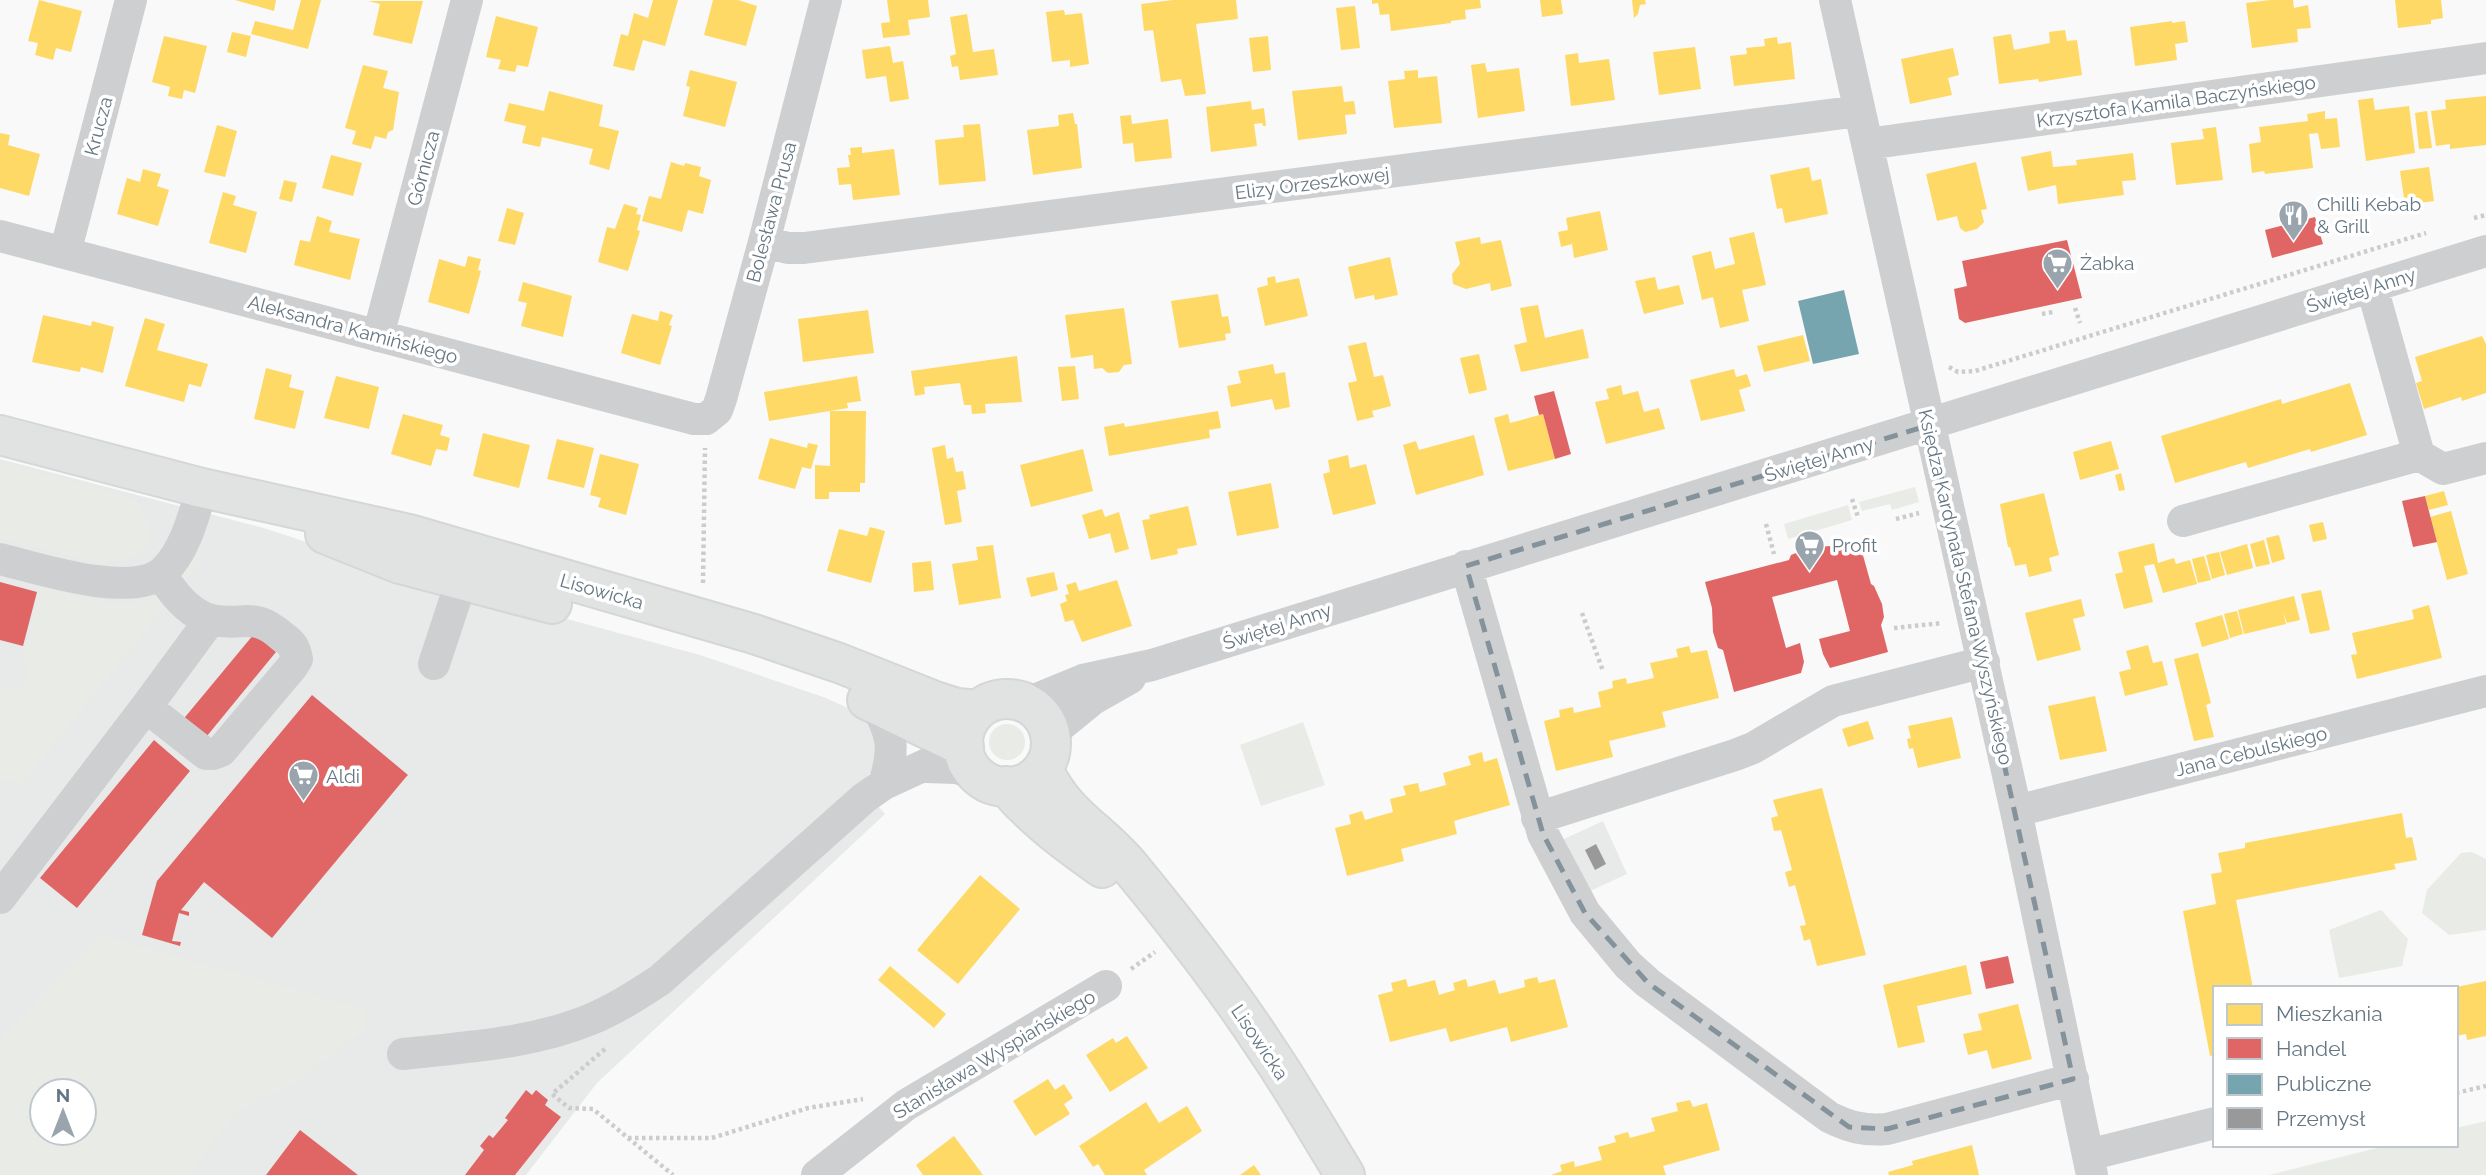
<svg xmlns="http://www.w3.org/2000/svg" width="2486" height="1175" font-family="Raleway,sans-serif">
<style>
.built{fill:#e8e9e9}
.green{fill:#e8ebe6;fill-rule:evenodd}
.homes{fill:#ffd966}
.shops{fill:#e06666}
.public{fill:#76a5af}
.industry{fill:#999}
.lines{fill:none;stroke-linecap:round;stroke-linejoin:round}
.major-casing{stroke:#d5d6d7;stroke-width:42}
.path{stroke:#cbcccd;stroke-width:4.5;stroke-dasharray:3.5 3.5;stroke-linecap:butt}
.minor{stroke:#cecfd0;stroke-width:32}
.major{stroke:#e1e2e2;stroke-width:38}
.marked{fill:none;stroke:#84929c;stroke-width:5;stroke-dasharray:14 9;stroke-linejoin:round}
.labels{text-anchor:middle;stroke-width:7;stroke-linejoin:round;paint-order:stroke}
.street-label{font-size:19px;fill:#657683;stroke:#fff}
.poi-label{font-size:19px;fill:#657683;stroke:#fff;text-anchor:start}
</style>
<rect width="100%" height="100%" fill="#f9f9f9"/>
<path class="built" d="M0 459 267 529 412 577 700 655 826 698 863 715 879 727 880 763 859 785 885 814 597 1083 526 1175H184L268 1073 0 1039Z
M1603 821 1627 874 1588 892 1564 839Z"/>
<path class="green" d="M0 462 118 493C124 496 132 498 137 503 153 519 154 550 131 558 125 561 116 559 109 559L104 565 0 538Z
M1915 487 1919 502 1892 510 1890 504 1862 511 1859 502Z
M1848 505 1852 520 1788 539 1784 524Z
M202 560 21 785 0 778V685L23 690 29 667 21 665 40 586C75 595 115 612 150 598 166 591 179 574 191 561Z
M1303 722 1325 785 1261 806 1240 745Z
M989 742a18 18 0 1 1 36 0a18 18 0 1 1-36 0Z
M2472 852 2486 859V930L2449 935 2422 913 2427 890 2461 853Z
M2381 910 2408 939 2402 966 2339 978 2329 930Z
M100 935 365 1009 366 1029 292 1085 258 1098 230 1119 189 1175H0V1039ZM42 1091H84V1133H42Z
M2486 1121V1175H2269L2389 1145H2456V1128Z"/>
<path class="homes" d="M39 0 82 11 71 52 56 48 53 60 35 55 38 43 28 41Z
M235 0H276L274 11Z
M301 0H321L308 49 251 34 255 21 293 30Z
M653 0H678L665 46 643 40 634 71 613 66 621 34 628 36 634 13 648 18Z
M713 0H738L757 6 746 46 704 35Z
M887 0H928L930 17 908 20 910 35 883 38 881 23 890 22Z
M1173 0H1236L1238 19 1196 24 1206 94 1185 96 1181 79 1161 82 1153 30 1144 31 1141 4Z
M1372 0H1480L1481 8 1465 10 1466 19 1451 21V23L1391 31 1389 14 1380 15 1378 3 1372 4Z
M1540 0H1561L1563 14 1542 17Z
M1632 0H1645L1646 4 1640 5 1638 14 1634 18Z
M2270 0H2293L2294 8 2308 5 2311 28 2297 29 2298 42 2252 48 2246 3Z
M2395 0H2441L2443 18 2431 20V24L2398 28Z
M368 1H423L412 44 373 35 380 4Z
M1355 6 1360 48 1341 50 1336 8Z
M1064 10 1065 15 1082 13 1089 64 1070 67V60L1052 62 1046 12Z
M967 14 973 52 994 49 998 75 960 80 958 66 952 67 950 56 956 54 950 17Z
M496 16 538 27 528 67 517 65 515 72 498 69 501 60 486 57Z
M2172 21V23L2185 21 2188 42 2175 44 2177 60 2135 66 2130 27Z
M2065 30 2067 41 2077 40 2082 75 2039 82 2038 79 1999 84 1993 37 2011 34 2014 50 2050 43 2049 32Z
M232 32 251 36 246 57 227 52Z
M164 36 207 46 195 93 184 90 182 99 168 96 170 87 152 82Z
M1268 36 1271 70 1253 72 1249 38Z
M1777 37 1778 44 1791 42 1795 79 1734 86 1730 56 1747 54 1746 48 1765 46 1764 39Z
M890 46 893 63 903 61 909 99 890 102 886 76 866 79 862 50Z
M1695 47 1701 89 1659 95 1653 52Z
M1953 48 1959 75 1948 78 1952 95 1910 104 1901 59Z
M1578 53 1579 63 1609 59 1615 100 1571 106 1565 55Z
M1485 63 1487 72 1519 68 1525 111 1478 118 1471 65Z
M363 65 388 71 383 88 399 92 393 130 388 132 386 139 375 136 371 149 352 144 356 131 345 128Z
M690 70 737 82 725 127 683 116 690 87 686 86Z
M1418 70V78L1437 76 1442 123 1394 128 1388 81 1405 79 1404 71Z
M1342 86 1344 102 1354 101 1356 114 1345 115 1347 134 1298 140 1292 91Z
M549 91 603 105 599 126 619 131 609 170 589 164 593 149 542 137 540 147 522 143 526 126 504 121 509 103 544 111Z
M2486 96V145L2450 149V144L2436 146 2431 111 2446 109 2445 100Z
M2373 98 2375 110 2409 106 2415 153 2366 161 2358 100Z
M1251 101 1252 110 1264 108 1266 126H1263L1262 123 1254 124 1257 146 1211 152 1206 107Z
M2325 111V119L2337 118 2340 147 2321 149 2318 133 2309 134 2313 168 2265 174 2264 171 2252 173 2249 144 2261 142 2259 127 2308 121 2307 114Z
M2427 111 2432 148 2419 149 2415 113Z
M1073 113 1075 124H1077L1082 168 1033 175 1027 130 1059 126 1058 115Z
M1131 115 1132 124 1168 119 1172 158 1135 162 1133 143 1123 144 1120 116Z
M980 124 986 181 939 185 935 140 964 137 963 125Z
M217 125 237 131 225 177 204 172Z
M2216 127 2223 180 2176 185 2171 143 2204 139 2202 129Z
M0 133 10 135 8 145 40 154 29 196 0 188Z
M862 147V153L894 149 900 195 853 200 851 184 839 185 837 168 850 167 848 155H851L850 148Z
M2051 151 2053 167 2077 165 2076 160 2133 153 2136 180 2122 181 2124 195 2058 204 2056 185 2028 191 2021 157Z
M331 155 362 163 353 196 322 188Z
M671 162 684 166 685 163 701 167 699 176 711 180 703 214 688 210 682 232 642 221 649 196 661 199Z
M1976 162 1987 209 1981 210 1984 222 1977 229 1965 232 1960 228 1957 216 1937 221 1926 174Z
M1809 167 1812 181 1821 179 1828 214 1785 223 1782 208 1777 209 1770 175Z
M2429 167 2434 201 2405 205 2400 171Z
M143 169 161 174 157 186 169 190 158 226 117 214 127 178 140 182Z
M284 180 297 183 292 202 279 199Z
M223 192 236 196 233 205 257 212 246 253 209 243Z
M624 204 638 208 636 214 641 215 637 230 640 231 628 271 598 262 607 227 615 229Z
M507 208 524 213 515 245 498 241Z
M1600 211 1608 250 1574 258 1572 244 1561 247 1558 232 1568 230 1566 218Z
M317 216 332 221 329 232 360 239 350 280 294 265 300 240 310 242Z
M1754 232 1766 285 1742 290 1749 321 1720 328 1713 297 1702 300 1692 256 1711 251 1715 269 1735 264 1729 238Z
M1480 237 1481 244 1501 240 1512 286 1491 291 1490 283 1466 289 1453 284 1452 274 1460 264 1455 242Z
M468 256 481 259 478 270 481 271 469 314 428 302 439 259 465 267Z
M1390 257 1398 295 1375 300 1374 295 1355 299 1348 267Z
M1275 276 1276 283 1299 278 1308 316 1265 326 1257 288 1268 285 1267 278Z
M1655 277 1658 290 1679 285 1684 304 1644 314 1635 281Z
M523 282 572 296 563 337 521 326 527 303 518 301Z
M1218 294 1222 317 1228 316 1231 333 1225 334 1226 340 1179 348 1171 301Z
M1538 305 1545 338 1583 329 1589 358 1521 372 1514 345 1527 342 1520 308Z
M1124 308 1132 364 1124 365 1119 372 1108 373 1102 368 1094 369 1093 355 1071 358 1065 315Z
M868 310 874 353 803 362 798 319Z
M660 311 673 315 669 325 672 326 660 365 621 353 632 314 658 321Z
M43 315 91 326 92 321 114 327 103 373 81 367 80 372 32 362Z
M145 318 165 324 157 350 208 364 201 387 189 384 184 402 125 386Z
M1803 335 1810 361 1764 372 1757 346Z
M2482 336 2486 344V393L2462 401 2461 397 2424 409 2416 383 2422 381 2415 357Z
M1366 342 1374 377 1383 375 1391 406 1372 411 1374 417 1357 421 1348 383 1357 381 1348 346Z
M1479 354 1487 390 1469 394 1460 358Z
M1017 356 1022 402 985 404 986 413 972 414 971 405H964L960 383 924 387 925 394 915 396 911 371Z
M1273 364 1275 374 1285 372 1290 407 1275 410 1272 399 1231 407 1227 386 1241 383 1238 371Z
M1075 366 1079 399 1062 401 1058 367Z
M266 368 292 375 289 387 304 391 295 429 254 419Z
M1734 369 1736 377 1747 374 1751 386 1739 390 1745 411 1701 421 1690 380Z
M336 376 379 387 369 429 324 418Z
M857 376 861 401 847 403 848 408 769 421 764 392Z
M2350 383 2367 435 2311 452 2310 449 2248 468 2246 462 2175 483 2161 436 2281 399 2282 404Z
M1621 385 1623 395 1638 391 1644 412 1659 408 1665 429 1606 444 1595 402 1609 399 1606 389Z
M830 411H866L865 483H860V492H829V499H815V465L830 466Z
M1218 411 1221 428 1209 430 1210 438 1109 456 1104 427 1124 423 1125 427Z
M403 414 443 425 440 435 450 438 447 451 436 449 431 466 391 454Z
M1508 414 1510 423 1543 414 1555 459 1508 471 1494 418Z
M483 433 530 445 519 488 473 476Z
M1474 435 1484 475 1416 495 1403 445 1416 441 1419 450Z
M770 438 807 448 808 443 818 445 811 469 802 467 795 489 758 479Z
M557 439 594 448 584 488 547 479Z
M2111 441 2119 469 2080 480 2073 452Z
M945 445 947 459 953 457 956 472 963 471 966 489 957 491 962 522 945 525 932 448Z
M1083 449 1093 491 1031 507 1020 465Z
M600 454 639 464 626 515 598 507 601 498 590 495Z
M1348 455 1350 468 1366 464 1376 504 1333 515 1323 474 1330 472 1328 460Z
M2121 473 2125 490 2119 491 2115 475Z
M1271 483 1279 528 1237 536 1228 492Z
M2444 491 2448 505 2429 510 2425 496Z
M2044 493 2059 555 2049 558 2052 571 2029 577 2026 564 2015 566 2010 547H2008L2000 504Z
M1188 506 1197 545 1177 549 1178 554 1151 560 1142 520 1150 519 1149 515Z
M1102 509 1105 517 1119 512 1129 549 1115 553 1110 533 1089 539 1082 515Z
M2451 511 2468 574 2447 580 2430 517Z
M2323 522 2327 539 2313 542 2309 525Z
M870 527 885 531 871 583 827 571 839 529 867 536Z
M2279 535 2285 559 2272 563 2266 538Z
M2264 540 2270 564 2256 567 2250 544Z
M2154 543 2158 563 2174 558 2176 564 2190 560 2197 584 2163 593 2154 564 2144 566 2153 602 2124 609 2115 574 2123 572 2118 552Z
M2247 544 2253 568 2227 575 2220 552Z
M993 545 1001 598 959 605 952 564 978 560 976 547Z
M2219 552 2225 575 2212 579 2206 555Z
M2204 556 2211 580 2198 583 2192 559Z
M931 561 934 590 914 592 912 563Z
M1054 572 1058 590 1031 597 1026 578Z
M1117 580 1132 626 1082 642 1073 620 1065 622 1060 604 1067 601 1065 595 1069 594 1066 585 1076 582 1079 591Z
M2321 590 2330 630 2310 634 2301 594Z
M2294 596 2300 620 2287 623 2283 612 2286 624 2244 634 2238 610Z
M2081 599 2085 616 2073 619 2081 650 2037 661 2025 613Z
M2429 605 2442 658 2357 679 2351 655 2357 654 2352 633 2414 619 2412 610Z
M2237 611 2243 634 2230 638 2224 614Z
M2222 615 2229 639 2202 647 2195 623Z
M2148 645 2153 663 2162 661 2168 685 2125 696 2119 672 2131 669 2126 651Z
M1689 646 1691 653 1707 650 1719 698 1662 712 1666 727 1609 741 1613 757 1556 771 1544 721 1560 717 1559 710 1573 707 1574 713 1601 707 1598 692 1613 688 1612 681 1626 678 1627 684 1654 678 1650 663 1678 657 1676 649Z
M2198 653 2211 703 2206 705 2214 737 2194 741 2174 659Z
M2095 696 2107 751 2060 760 2048 706Z
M1952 717 1961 758 1918 768 1913 748 1909 749 1907 739 1911 738 1908 726Z
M1868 721 1874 739 1848 747 1842 729Z
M1482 752 1484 762 1497 758 1510 805 1454 821 1457 834 1401 849 1404 861 1347 876 1335 828 1351 824 1349 815 1362 811 1365 820 1393 812 1390 799 1406 795 1403 786 1418 783 1420 792 1446 785 1443 773 1471 765 1468 756Z
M1822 788 1866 955 1817 966 1810 939 1804 941 1800 926 1806 925 1795 885 1789 887 1785 872 1792 870 1781 830 1774 831 1771 818 1778 816 1773 800Z
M2402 813 2406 838 2412 837 2417 860 2394 864 2396 869 2236 900 2253 988H2215V1055L2210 1056 2183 911 2216 904 2211 874 2222 872 2218 853 2245 848V843Z
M980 875 1020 909 958 984 917 950Z
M1966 965 1972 994 1917 1006 1925 1042 1898 1048 1883 985Z
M890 966 946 1014 934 1028 878 980Z
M1537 977 1539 983 1555 979 1568 1027 1511 1042 1507 1027 1450 1042 1446 1028 1390 1042 1378 995 1393 991 1391 983 1406 979 1408 987 1435 980 1439 995 1455 990 1453 983 1466 979 1468 987 1495 980 1499 994 1525 987 1524 980Z
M2486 981V1036L2467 1040 2466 1034 2456 1036V987Z
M2018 1004 2032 1059 1992 1069 1987 1050 1968 1055 1963 1034 1982 1030 1978 1014Z
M1127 1036 1148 1068 1110 1092 1086 1055 1113 1038 1116 1043Z
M1048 1079 1055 1090 1064 1084 1073 1098 1064 1104 1070 1114 1035 1136 1013 1101Z
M1690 1100 1693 1107 1707 1103 1720 1150 1663 1166 1666 1175H1551L1562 1171 1560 1165 1574 1161 1575 1167 1602 1160 1598 1147 1616 1142 1614 1136 1628 1132 1630 1138 1655 1131 1651 1118 1678 1111 1676 1103Z
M1146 1102 1159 1123 1187 1106 1202 1131 1144 1170 1147 1175H1105L1098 1164 1093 1167 1079 1146Z
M954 1136 983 1175H923L916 1165Z
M1972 1145 1979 1175H1889L1888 1172 1913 1165 1912 1161Z
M1254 1165 1261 1175H1240Z"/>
<path class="shops" d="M2315 217 2323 244 2272 258 2265 230Z
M2067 240 2082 298 1965 323 1959 319 1954 289 1967 286 1962 261Z
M1554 391 1571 454 1555 459 1543 414 1539 415 1534 396Z
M2425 496 2437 542 2413 547 2402 501Z
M1859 541 1871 584 1874 586 1882 604 1884 617 1881 625 1888 652 1830 668 1823 654 1819 639 1850 631 1837 580 1772 597 1786 648 1800 643 1804 662 1801 673 1734 692 1723 650 1718 648 1713 632 1712 608 1705 582 1789 560 1791 555 1808 548 1830 546 1832 549Z
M0 582 37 592 23 646 0 640Z
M254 634 276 652 193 753 171 734Z
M312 695 408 775 406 777 272 938 204 882 181 910 189 912V916L179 913 172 941 181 942 180 946 142 935 157 881Z
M154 740 190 771 77 908 40 878Z
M2008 956 2014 983 1986 989 1980 962Z
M526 1090 532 1095 536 1090 548 1100 545 1105 561 1117 515 1175H465L484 1150 480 1146 489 1135 493 1138 508 1120 505 1118Z
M300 1130 358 1175H266Z"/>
<path class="public" d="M1844 290 1859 354 1813 364 1798 301Z"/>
<path class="industry" d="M1596 844 1606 864 1595 870 1585 850Z"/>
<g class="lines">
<defs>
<path id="major" d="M0 435 202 488 409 534 754 634 839 663 935 701 957 708 978 710
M325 534 400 564 552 604
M963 743a44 44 0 1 1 88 0a44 44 0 1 1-88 0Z
M867 700 964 747
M1043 769C1065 817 1100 830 1131 868 1178 925 1225 985 1266 1048 1294 1089 1319 1133 1345 1175
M1006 786C1034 819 1067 843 1102 868"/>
</defs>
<use href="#major" class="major-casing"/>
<path class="path" d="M2474 218 2486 215
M2075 308 2080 323
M2042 314 2053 312
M1949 367 1958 372 1975 371 2426 233
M1852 499 1858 517
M1896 519 1919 513
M1766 524 1774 554
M703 583 705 448
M1582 613 1603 671
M1894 628 1942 623
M1131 969 1155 952
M605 1049 552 1094 569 1108 593 1109 673 1175
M2456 1093 2486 1086
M628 1138H712L808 1108 863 1099"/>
<path class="minor" d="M1835 0 2016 811 2092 1175
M1867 144 2486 58
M0 236 694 419H706L717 410 721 399 764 242 826 0
M764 242 788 248H804L1859 111
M65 253 131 0
M378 336 467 0
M2419 455 2443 469 2486 458
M2183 521 2419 455 2372 287
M0 559C37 568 133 600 164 571 185 551 194 515 202 488
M1466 566 1543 834 1585 913 1628 965 1648 983 1829 1117C1849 1127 1864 1131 1887 1129L2073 1079
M161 574C172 592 190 615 212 620 245 627 252 610 283 637 292 643 295 648 297 659L292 667 221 751 213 754H206L146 707 210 620
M434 664 462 579 479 567
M875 703C893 735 895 749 884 784
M1027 703 1083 680 1152 665 2486 251
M1050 734 1093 699 1130 678
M926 767 956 768 975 773
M2016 811 2486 691
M1537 818 1735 755 1753 748 1833 701 1984 662
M0 898 146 707
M403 1054C466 1047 530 1044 589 1020 614 1010 637 995 660 980L864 798 884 784 964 747
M2088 1155 2215 1123
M817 1175 906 1105 1106 986"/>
<use href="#major" class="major"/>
</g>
<path class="marked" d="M1930 425 2073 1079 1887 1129 1849 1127 1648 983 1585 913 1543 834 1466 566Z"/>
<defs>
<symbol id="restaurant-pin" viewBox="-11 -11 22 30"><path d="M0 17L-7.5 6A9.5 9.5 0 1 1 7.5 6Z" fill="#99a4ac" stroke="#fff"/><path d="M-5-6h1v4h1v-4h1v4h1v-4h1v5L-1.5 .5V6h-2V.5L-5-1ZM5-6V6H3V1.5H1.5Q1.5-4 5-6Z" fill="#fff"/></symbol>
<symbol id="supermarket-pin" viewBox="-11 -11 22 30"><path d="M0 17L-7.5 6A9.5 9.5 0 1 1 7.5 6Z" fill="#99a4ac" stroke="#fff"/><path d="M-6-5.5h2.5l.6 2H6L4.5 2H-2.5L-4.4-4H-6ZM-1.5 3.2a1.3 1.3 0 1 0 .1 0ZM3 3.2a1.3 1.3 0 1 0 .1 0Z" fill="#fff"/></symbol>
</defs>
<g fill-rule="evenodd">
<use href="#restaurant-pin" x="2276" y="198" width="35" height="47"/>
<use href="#supermarket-pin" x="2040" y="246" width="35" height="47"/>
<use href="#supermarket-pin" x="1792" y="528" width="35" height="47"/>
<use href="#supermarket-pin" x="286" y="758" width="35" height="47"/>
</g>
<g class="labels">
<g class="street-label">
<text transform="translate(2176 101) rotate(-8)" y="7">Krzysztofa Kamila Baczyńskiego</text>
<text transform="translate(98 126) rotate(-75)" y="7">Krucza</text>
<text transform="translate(423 168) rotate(-75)" y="7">Górnicza</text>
<text transform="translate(1312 183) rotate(-7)" y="7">Elizy Orzeszkowej</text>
<text transform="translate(771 212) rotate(-75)" y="7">Bolesława Prusa</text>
<text transform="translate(2361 290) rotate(-17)" y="7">Świętej Anny</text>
<text transform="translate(353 329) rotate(15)" y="7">Aleksandra Kamińskiego</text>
<text transform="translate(1819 459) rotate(-17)" y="7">Świętej Anny</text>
<text transform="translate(1966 587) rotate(77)" y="7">Księdza Kardynała Stefana Wyszyńskiego</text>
<text transform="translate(602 591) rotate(16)" y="7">Lisowicka</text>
<text transform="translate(1277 626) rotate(-18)" y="7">Świętej Anny</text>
<text transform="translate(2251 751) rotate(-14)" y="7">Jana Cebulskiego</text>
<text transform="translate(1260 1042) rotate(56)" y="7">Lisowicka</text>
<text transform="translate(994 1054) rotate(-31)" y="7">Stanisława Wyspiańskiego</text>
</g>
<g class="poi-label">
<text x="2317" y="211">Chilli Kebab<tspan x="2317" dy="22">&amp; Grill</tspan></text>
<text x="2080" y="270">Żabka</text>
<text x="1832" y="552">Profit</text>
<text x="326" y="783">Aldi</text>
</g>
</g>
<rect x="2213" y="986" width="245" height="161" fill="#ffffff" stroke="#c1c8cd" stroke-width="2"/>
<rect x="2227" y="1004" width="35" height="21" fill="#ffd966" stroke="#c1c8cd" stroke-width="2"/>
<text x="2276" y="1021" font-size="21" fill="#657683">Mieszkania</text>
<rect x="2227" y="1038" width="35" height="21" fill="#e06666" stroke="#c1c8cd" stroke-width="2"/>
<text x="2276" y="1056" font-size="21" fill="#657683">Handel</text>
<rect x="2227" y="1074" width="35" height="21" fill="#76a5af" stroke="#c1c8cd" stroke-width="2"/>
<text x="2276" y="1091" font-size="21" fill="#657683">Publiczne</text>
<rect x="2227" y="1108" width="35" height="21" fill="#999999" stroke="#c1c8cd" stroke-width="2"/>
<text x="2276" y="1126" font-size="21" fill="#657683">Przemysł</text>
<g transform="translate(63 1112)"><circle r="33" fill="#ffffff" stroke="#c1c8cd" stroke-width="2"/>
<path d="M0-5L12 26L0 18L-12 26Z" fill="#99a4ac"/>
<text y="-10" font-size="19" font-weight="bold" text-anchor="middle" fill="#657683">N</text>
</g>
</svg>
